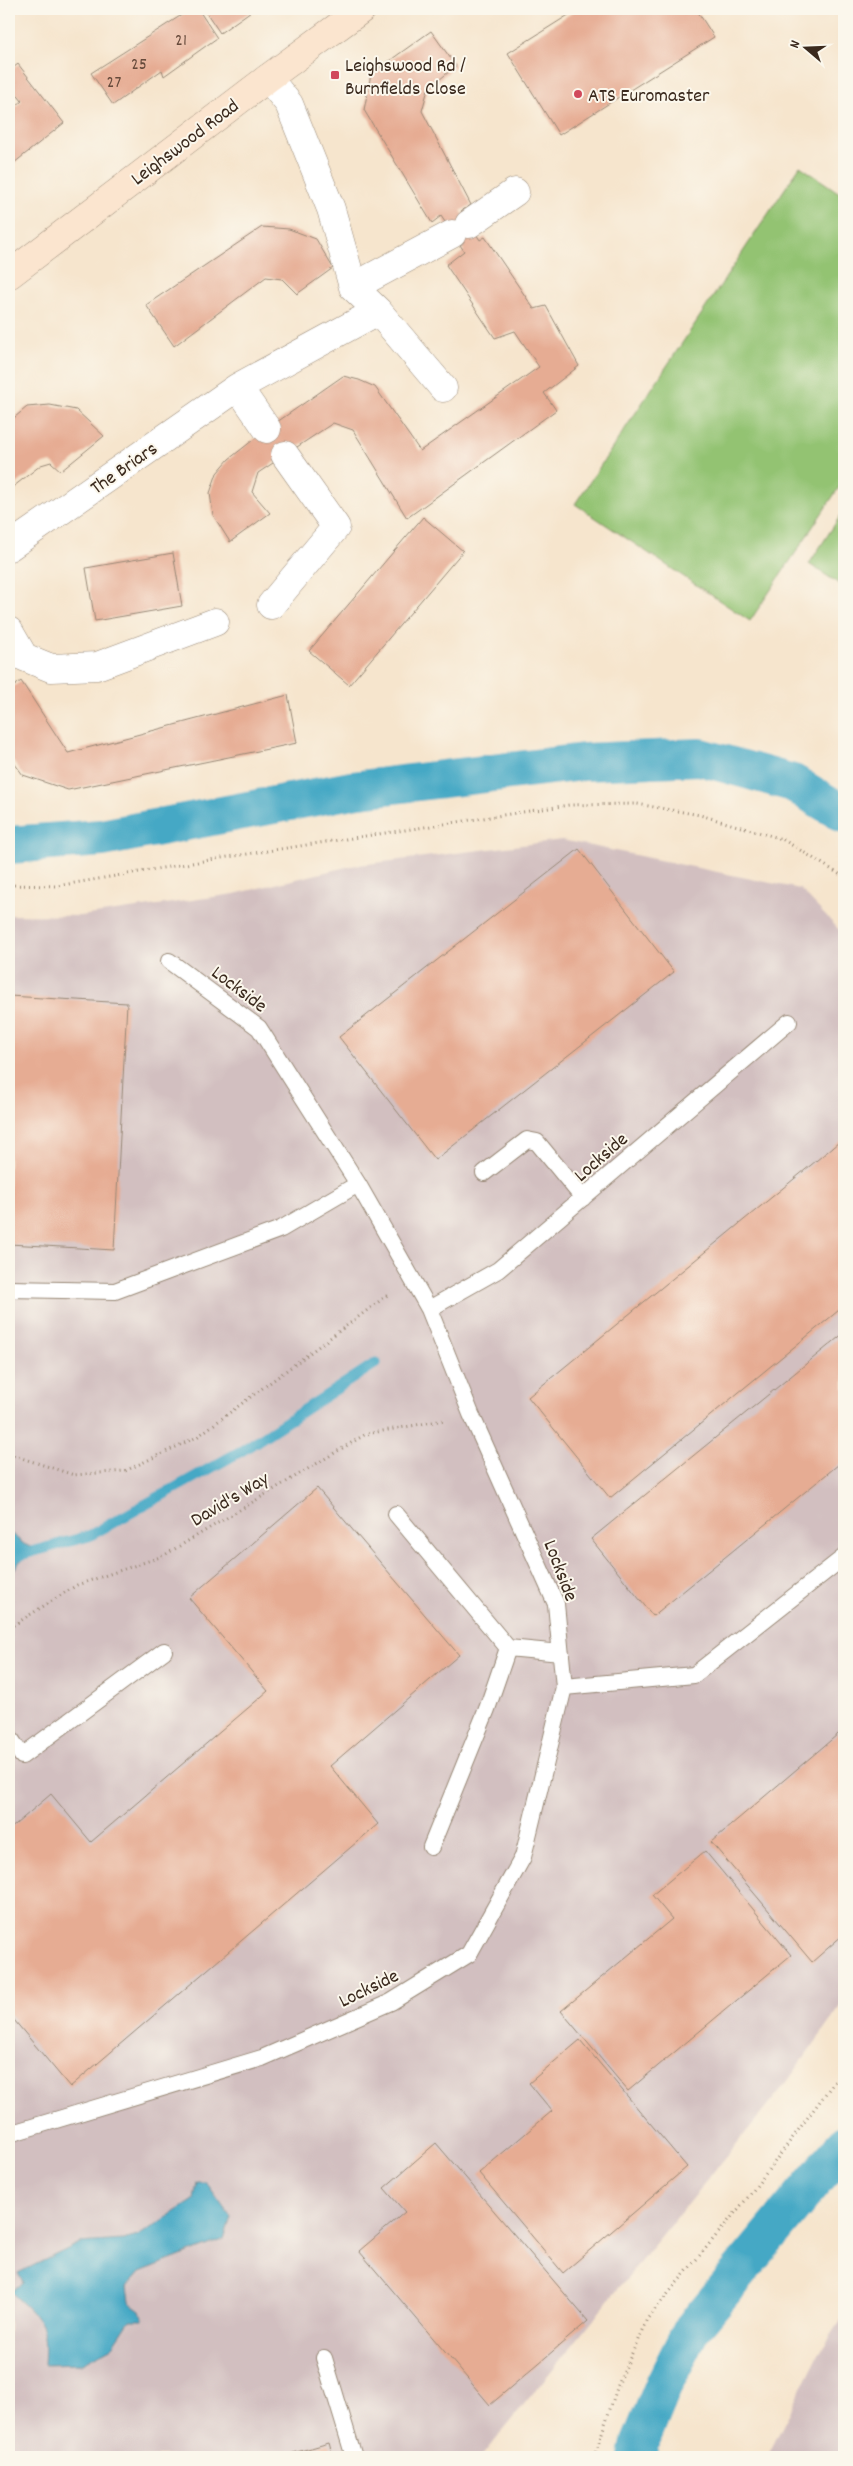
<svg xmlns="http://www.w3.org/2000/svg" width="853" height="2466" font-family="Dekko,sans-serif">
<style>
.industrial{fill:#d2bfc0}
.green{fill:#93c372;stroke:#677648}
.water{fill:#45a8c5;stroke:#406972}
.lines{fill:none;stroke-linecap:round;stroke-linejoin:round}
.stream{stroke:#45a8c5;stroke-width:11}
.canal{stroke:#45a8c5;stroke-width:38}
.building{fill:#e6ac93}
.lane-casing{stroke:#988876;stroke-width:18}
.street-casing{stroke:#988876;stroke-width:29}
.secondary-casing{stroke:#988876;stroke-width:29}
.path{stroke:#988876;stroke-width:3;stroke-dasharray:1 4;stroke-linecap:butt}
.lane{stroke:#fff;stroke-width:16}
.street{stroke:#fff;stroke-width:28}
.secondary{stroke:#fbe5cf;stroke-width:28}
.poi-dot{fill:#d1495b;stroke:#fbf7ec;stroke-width:2}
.labels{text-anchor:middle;stroke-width:4;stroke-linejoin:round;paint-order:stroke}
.number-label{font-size:18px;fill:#664a3b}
.poi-label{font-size:20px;fill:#3b2a1e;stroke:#fbf7ec;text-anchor:start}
.street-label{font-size:20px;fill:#3b2a1e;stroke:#fbf7ec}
</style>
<rect width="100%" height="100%" fill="#fbf7ec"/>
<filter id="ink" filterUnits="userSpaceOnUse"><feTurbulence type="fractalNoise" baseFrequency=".02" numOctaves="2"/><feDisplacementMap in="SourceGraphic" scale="10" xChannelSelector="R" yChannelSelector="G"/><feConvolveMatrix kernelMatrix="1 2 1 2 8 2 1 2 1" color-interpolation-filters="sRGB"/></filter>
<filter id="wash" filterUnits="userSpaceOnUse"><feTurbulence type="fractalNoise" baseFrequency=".0096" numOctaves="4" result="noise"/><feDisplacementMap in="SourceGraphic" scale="20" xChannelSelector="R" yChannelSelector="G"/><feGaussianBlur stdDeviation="1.12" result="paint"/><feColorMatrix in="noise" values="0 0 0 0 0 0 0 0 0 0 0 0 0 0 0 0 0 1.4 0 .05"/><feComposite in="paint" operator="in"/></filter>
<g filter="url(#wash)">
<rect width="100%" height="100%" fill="#f6e5cd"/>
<path class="industrial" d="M562 840 800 889 844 935V2002L787 2082 481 2457H9V915L81 916 234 894 351 866Z
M844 2316V2457H767L819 2354Z"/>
<path class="green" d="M800 166 844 196V480L750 621 575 504Z
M844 510V587L809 564Z"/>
<path class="water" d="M9 1532 24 1544 37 1550C23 1558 13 1563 12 1580L9 1583Z
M197 2182H206L231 2217 224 2239 140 2272 127 2287 129 2302 140 2310 143 2320H130L112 2347 81 2364 44 2365C47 2321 41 2321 10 2291L23 2283 18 2273 80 2243 123 2240 138 2236 194 2200Z"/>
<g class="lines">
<path class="stream" d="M9 1558 89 1536 243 1450 376 1363"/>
<path class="canal" d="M9 845 102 838 352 790 584 762 700 757 793 783 844 814
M637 2457 640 2443 665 2382 691 2330 844 2145"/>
</g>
<g id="blocks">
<path class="building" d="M191 9H198L217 38 164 76 162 70 113 105 91 73Z
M204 9H254L220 33Z
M578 9H696L714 37 559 135 508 53Z
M431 31 456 66 428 89 422 111 471 205 461 211 480 240 485 237 534 309 546 306 579 366 544 393 556 410 407 518 353 430 333 423 258 473 252 492 270 513 230 542 213 515 210 493 217 473 229 459 267 429 343 376 359 380 375 387 420 451 539 367 515 331 495 338 446 265 464 251 441 216 432 223 364 110 371 74Z
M18 64 64 123 9 167V112L22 101 9 84V71Z
M262 227 289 229 316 239 333 268 297 294 282 279 266 277 174 346 146 305Z
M50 405 76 410 104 436 61 471 51 462 41 465 9 490V422L27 407Z
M423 517 463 551 349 685 309 651Z
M173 553 182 606 95 621 86 568Z
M21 681 68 753 288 695 297 743 68 790 23 775 9 756V690Z
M579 849 674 972 435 1160 339 1037Z
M9 996 127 1003 114 1250 9 1244Z
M844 1138V1306L610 1498 528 1397Z
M844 1333V1460L653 1616 591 1539Z
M317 1488 459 1655 330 1766 378 1824 70 2087 9 2014V1830L51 1794 91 1842 268 1691 189 1598Z
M844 1729V1934L812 1962 711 1842Z
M705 1851 791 1955 628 2091 561 2011 672 1919 652 1895Z
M580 2040 687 2167 563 2273 479 2173 552 2111 529 2083Z
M436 2143 588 2321 490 2405 359 2251 405 2212 384 2188Z
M329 2443 333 2457H279Z"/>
</g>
</g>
<g filter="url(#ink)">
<use href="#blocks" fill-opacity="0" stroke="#988876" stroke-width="1"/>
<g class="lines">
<defs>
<path id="lane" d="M484 1173 527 1140 537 1142 583 1198
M9 1289 115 1291 281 1229 358 1184
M429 1309 498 1270 789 1022
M396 1514 508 1648 561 1653
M564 1687 694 1675 844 1557
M9 1736 22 1756 164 1651
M431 1847 487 1709 508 1648
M9 2134 262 2058 391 2002 469 1954 523 1857 564 1687 556 1604 471 1414 429 1309 411 1277 358 1184 259 1028 169 961
M324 2358 354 2457"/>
<path id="street" d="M268 78 289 104 331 209 353 287
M469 224 515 192
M378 311 443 388
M238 387 267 429
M9 547 238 387 378 311 353 287 452 234
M271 605 336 527 285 455
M9 631 24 657 51 668 97 666 215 622"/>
<path id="secondary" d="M9 275 268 78 362 9"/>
</defs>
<use href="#lane" class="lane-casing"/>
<use href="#street" class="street-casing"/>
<use href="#secondary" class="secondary-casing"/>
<path class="path" d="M9 885 57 886 221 858 569 805 637 804 700 815 782 839 844 877
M9 1454 74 1475 125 1471 197 1437 389 1294
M9 1628 77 1585 163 1556 366 1434 444 1420
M594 2457 618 2385 647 2319 749 2196 844 2069"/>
<use href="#lane" class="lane"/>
<use href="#street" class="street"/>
<use href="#secondary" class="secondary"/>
</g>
</g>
<g class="poi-dot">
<rect x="330" y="70" width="10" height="10" rx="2.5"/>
<circle cx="578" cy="94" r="5"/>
</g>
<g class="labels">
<g class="number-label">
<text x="181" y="45">21</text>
<text x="139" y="69">25</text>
<text x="114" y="87">27</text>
</g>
<g class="poi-label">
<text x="345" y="71">Leighswood Rd /<tspan x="345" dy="23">Burnfields Close</tspan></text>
<text x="588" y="101">ATS Euromaster</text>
</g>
<g class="street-label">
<text transform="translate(184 141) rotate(-37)" y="7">Leighswood Road</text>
<text transform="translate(123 467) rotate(-35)" y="7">The Briars</text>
<text transform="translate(240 988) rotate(37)" y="7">Lockside</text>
<text transform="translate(600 1156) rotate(-41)" y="7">Lockside</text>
<text transform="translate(229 1498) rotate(-31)" y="7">David's Way</text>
<text transform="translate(562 1570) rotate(69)" y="7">Lockside</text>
<text transform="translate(368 1987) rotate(-26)" y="7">Lockside</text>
</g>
</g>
<rect width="853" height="2466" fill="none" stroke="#fbf7ec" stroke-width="30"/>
<g transform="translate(806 48) rotate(289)" stroke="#fbf7ec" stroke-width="4" paint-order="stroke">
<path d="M0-4L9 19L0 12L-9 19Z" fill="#3b2a1e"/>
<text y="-8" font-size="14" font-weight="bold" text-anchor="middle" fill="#3b2a1e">N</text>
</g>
</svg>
